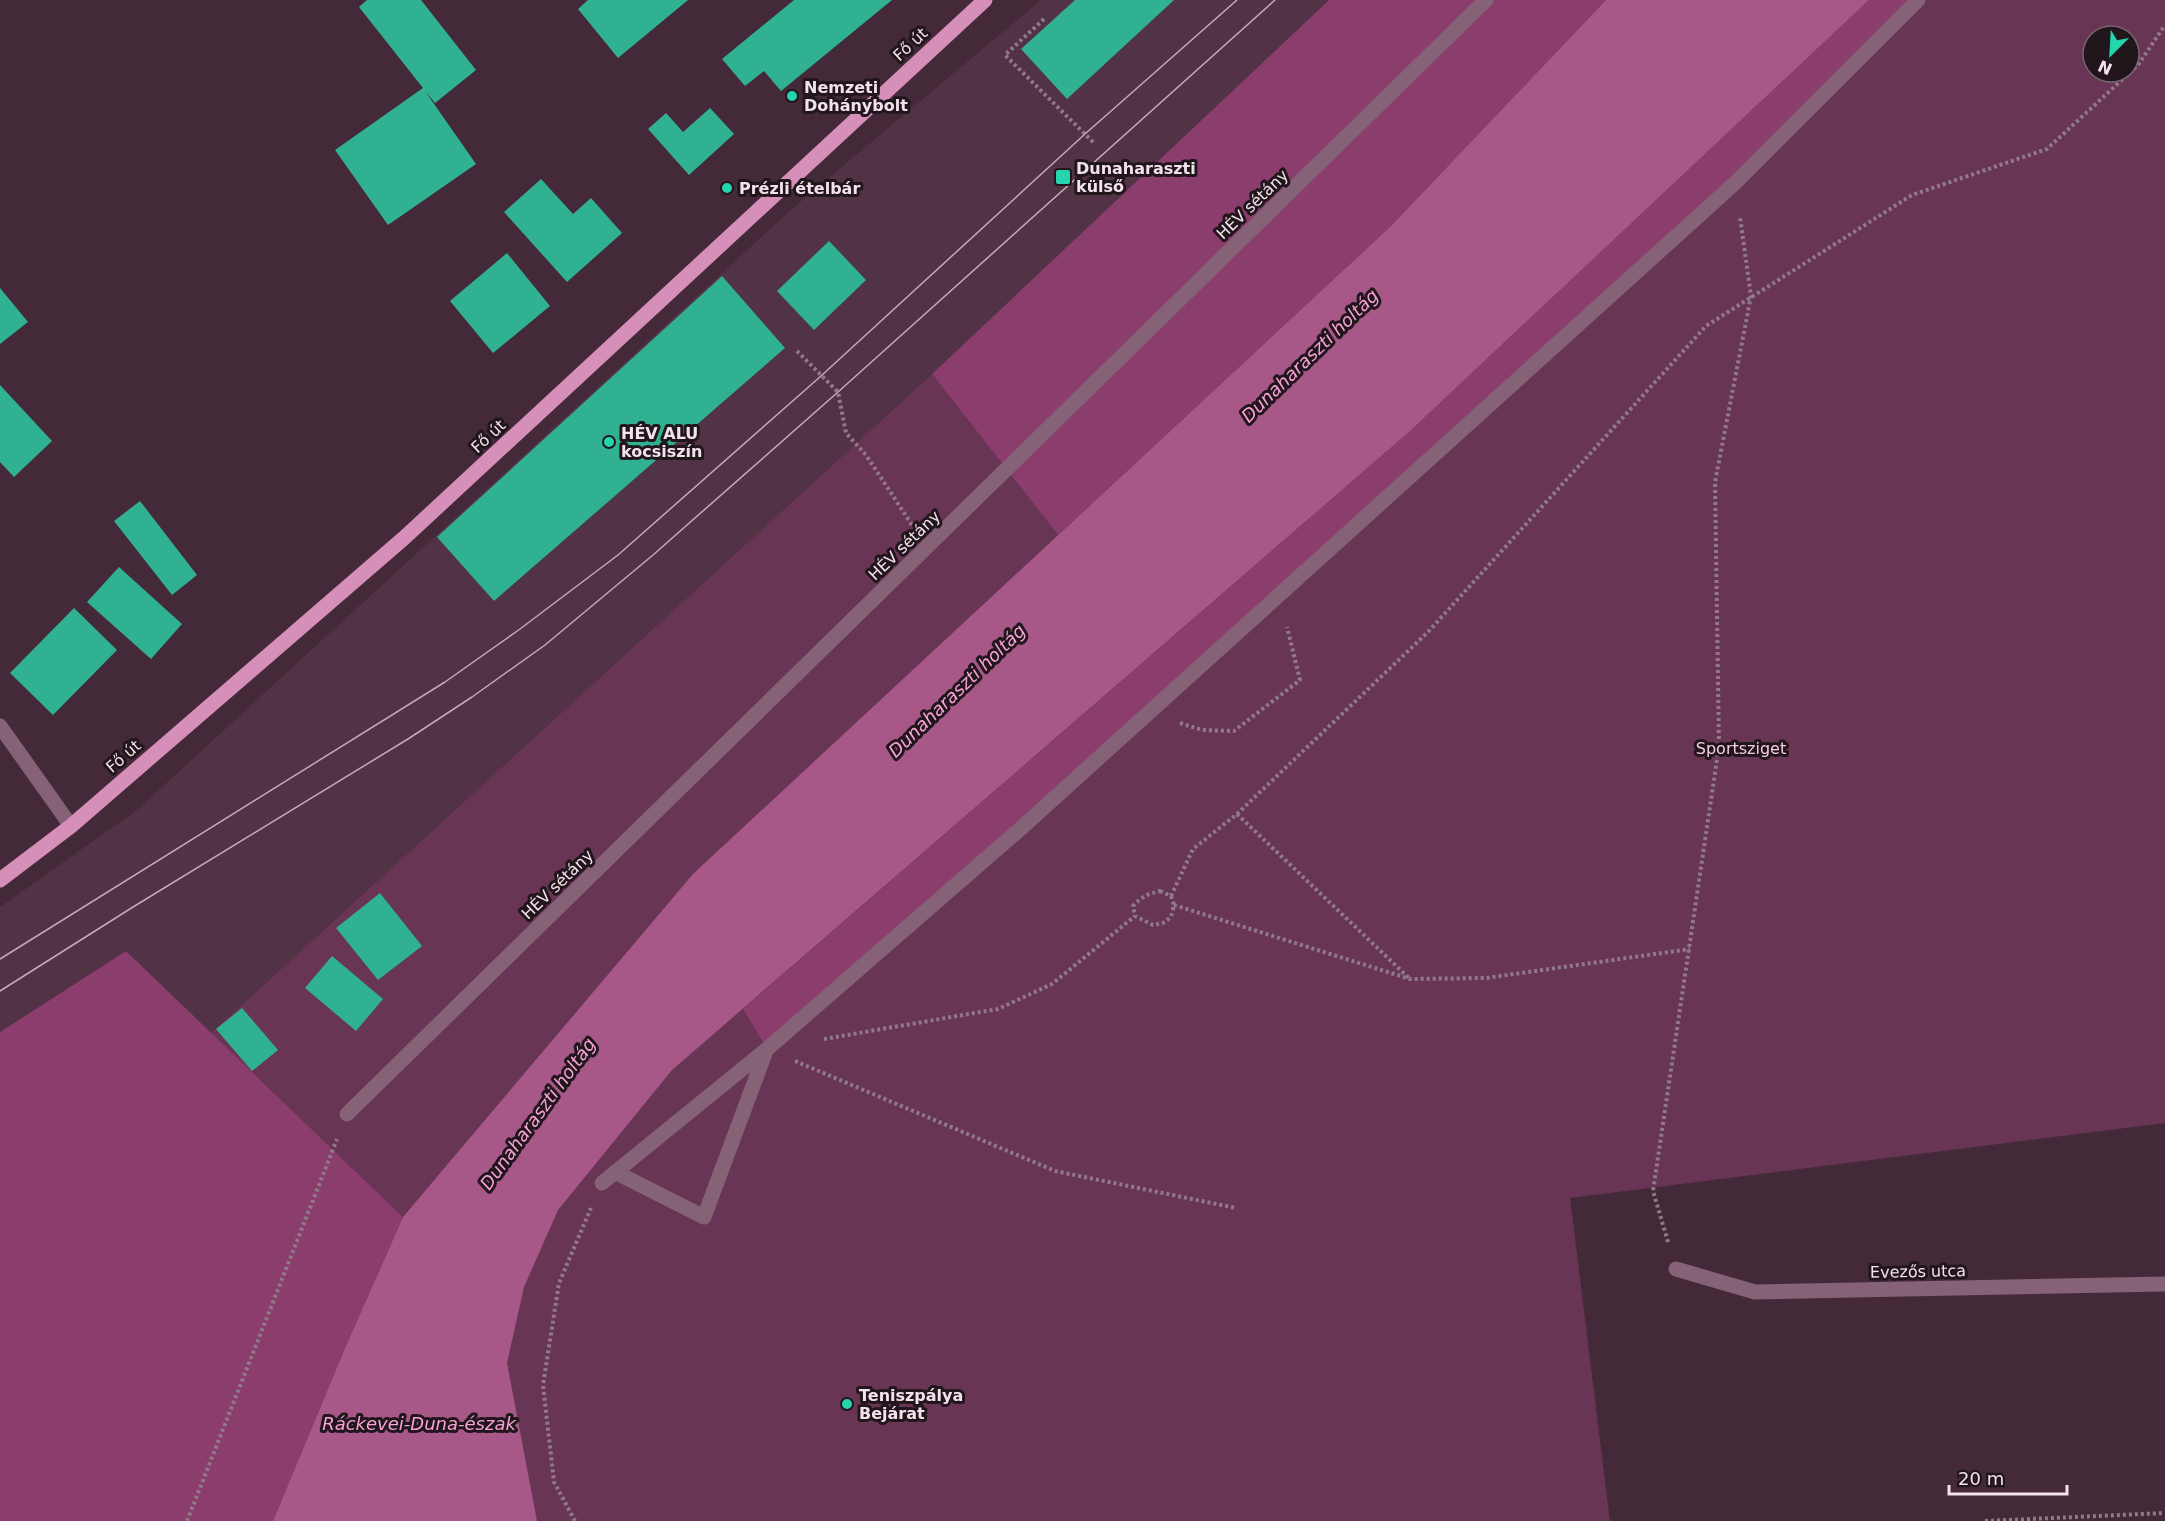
<svg xmlns="http://www.w3.org/2000/svg" width="2165" height="1521" font-family="'DejaVu Sans',sans-serif">
<style>
.built{fill:#523245}
.green{fill:#693555;fill-rule:evenodd}
.forest{fill:#8b3e6e}
.water{fill:#a75889}
.building{fill:#2fb192}
.lines{fill:none;stroke-linecap:round;stroke-linejoin:round}
.path{stroke:#917a88;stroke-width:4;stroke-dasharray:3 3;stroke-linecap:butt}
.street{stroke:#856276;stroke-width:15}
.primary{stroke:#d68fb9;stroke-width:15}
.tram{stroke:#c1adb9;stroke-width:1.5}
.poi-dot{fill:#25d5ae;stroke:#22161d;stroke-width:2}
.labels{text-anchor:middle;stroke-width:6;stroke-linejoin:round;paint-order:stroke}
.street-label{font-size:16px;fill:#f3e1eb;stroke:#22161d}
.poi-label{font-size:16px;font-weight:bold;fill:#f3e1eb;stroke:#22161d;text-anchor:start}
.park-label{font-size:16px;fill:#f8cbe4;stroke:#22161d}
.water-label{font-size:18px;font-style:italic;fill:#f9a2d5;stroke:#22161d}
</style>
<rect width="100%" height="100%" fill="#442939"/>
<path class="built" d="M1041 0H1329L932 374 211 1033 126 951 0 1032V907L137 810 794 207Z"/>
<path class="green" d="M1606 0H1869L1409 432 743 1009 767 1049 1924 0H2165V1123L1570 1198 1610 1521H273L345 1348 403 1217 211 1033 932 374 1058 535 1391 226ZM2093 36H2129V72H2093Z"/>
<path class="forest" d="M1329 0H1606L1391 226 1058 535 932 374Z
M1869 0H1918L1735 183 767 1049 743 1009 1409 432Z
M126 951 403 1217 345 1348 273 1521H0V1032Z"/>
<path class="water" d="M1606 0H1869L1409 432 672 1070 558 1210 524 1287 507 1363 537 1521H273L345 1348 403 1217 693 874 1391 226Z"/>
<path class="building" d="M367 0H421L476 70 435 103 425 91 476 164 388 225 335 150 423 88 359 7Z
M588 0H688L618 58 578 9Z
M794 0H892L781 91 764 71 745 86 722 59Z
M1075 0H1174L1067 99 1021 49Z
M710 108 734 134 689 175 648 129 666 113 683 132Z
M541 179 573 214 591 198 622 233 567 282 504 212Z
M829 241 866 280 814 330 777 291Z
M507 253 550 306 493 353 450 301Z
M722 276 785 348 494 601 437 537Z
M0 288 28 322 0 344Z
M0 385 52 441 14 477 0 462Z
M140 501 197 575 172 595 114 521Z
M119 567 182 624 151 659 87 602Z
M74 608 117 650 53 715 10 673Z
M380 893 422 946 378 980 336 928Z
M332 956 383 999 356 1031 305 988Z
M242 1008 278 1050 252 1071 216 1029Z"/>
<g class="lines">
<path class="path" d="M1044 19 1005 55 1095 144
M797 351 838 392 846 433 866 455 912 525
M1180 723 1202 730 1234 731 1300 680 1287 627
M1237 814 1410 979
M1160 891 1171 896 1174 905 1171 917 1163 923 1153 925 1135 916 1133 906C1141 897 1148 894 1160 891Z
M1171 896 1193 849 1237 814 1428 632 1706 326 1912 195 2047 149 2138 65 2165 25
M1174 905 1410 979 1486 978 1690 949
M824 1039 998 1009 1052 984 1135 916
M795 1061 1055 1171 1236 1208
M1668 1242 1653 1191 1719 746 1715 482 1751 296 1740 217
M187 1521 337 1139
M575 1521 554 1482 543 1385 559 1283 591 1208
M1985 1521 2165 1513"/>
<path class="street" d="M0 726 71 826
M347 1114 1486 0
M615 1172 704 1217 766 1051
M602 1183 767 1049 1019 830 1735 183 1918 0
M1676 1269 1755 1292 2165 1284"/>
<path class="primary" d="M0 880 71 826 404 538 985 0"/>
<path class="tram" d="M0 959 445 682 520 629 618 555 821 376 1085 134 1237 0
M0 991 133 907 408 739 472 697 545 645 653 555 838 392 1275 0"/>
</g>
<g class="poi-dot">
<circle cx="792" cy="96" r="6"/>
<rect x="1055" y="169" width="16" height="16" rx="3"/>
<circle cx="727" cy="188" r="6"/>
<circle cx="609" cy="442" r="6"/>
<circle cx="847" cy="1404" r="6"/>
</g>
<g class="labels">
<g class="street-label">
<text transform="translate(910 44) rotate(-43)" y="6">Fő út</text>
<text transform="translate(1252 204) rotate(-44)" y="6">HÉV sétány</text>
<text transform="translate(488 436) rotate(-43)" y="6">Fő út</text>
<text transform="translate(904 545) rotate(-44)" y="6">HÉV sétány</text>
<text transform="translate(123 756) rotate(-41)" y="6">Fő út</text>
<text transform="translate(557 884) rotate(-44)" y="6">HÉV sétány</text>
<text transform="translate(1918 1271) rotate(-1)" y="6">Evezős utca</text>
</g>
<g class="poi-label">
<text x="804" y="93">Nemzeti<tspan x="804" dy="18">Dohánybolt</tspan></text>
<text x="1076" y="174">Dunaharaszti<tspan x="1076" dy="18">külső</tspan></text>
<text x="739" y="194">Prézli ételbár</text>
<text x="621" y="439">HÉV ALU<tspan x="621" dy="18">kocsiszín</tspan></text>
<text x="859" y="1401">Teniszpálya<tspan x="859" dy="18">Bejárat</tspan></text>
</g>
<g class="park-label">
<text x="1741" y="754">Sportsziget</text>
</g>
<g class="water-label">
<text transform="translate(1310 356) rotate(-44)" y="6">Dunaharaszti holtág</text>
<text transform="translate(957 691) rotate(-44)" y="6">Dunaharaszti holtág</text>
<text transform="translate(538 1114) rotate(-54)" y="6">Dunaharaszti holtág</text>
<text x="419" y="1430">Ráckevei-Duna-észak</text>
</g>
</g>
<g transform="translate(2111 54) rotate(204)"><circle r="28" fill="#22161d" stroke="#76676f" stroke-width="1.5"/>
<path d="M0-4.5L10 22L0 15L-10 22Z" fill="#25d5ae"/>
<text y="-9" font-size="16" font-weight="bold" text-anchor="middle" fill="#f3e1eb">N</text>
</g>
<path d="M1949 1485v9h118v-9" fill="none" stroke="#f3e1eb" stroke-width="3"/>
<text x="1958" y="1485" font-size="18" fill="#f3e1eb" stroke="#22161d" stroke-width="4.5" paint-order="stroke">20 m</text>
</svg>
